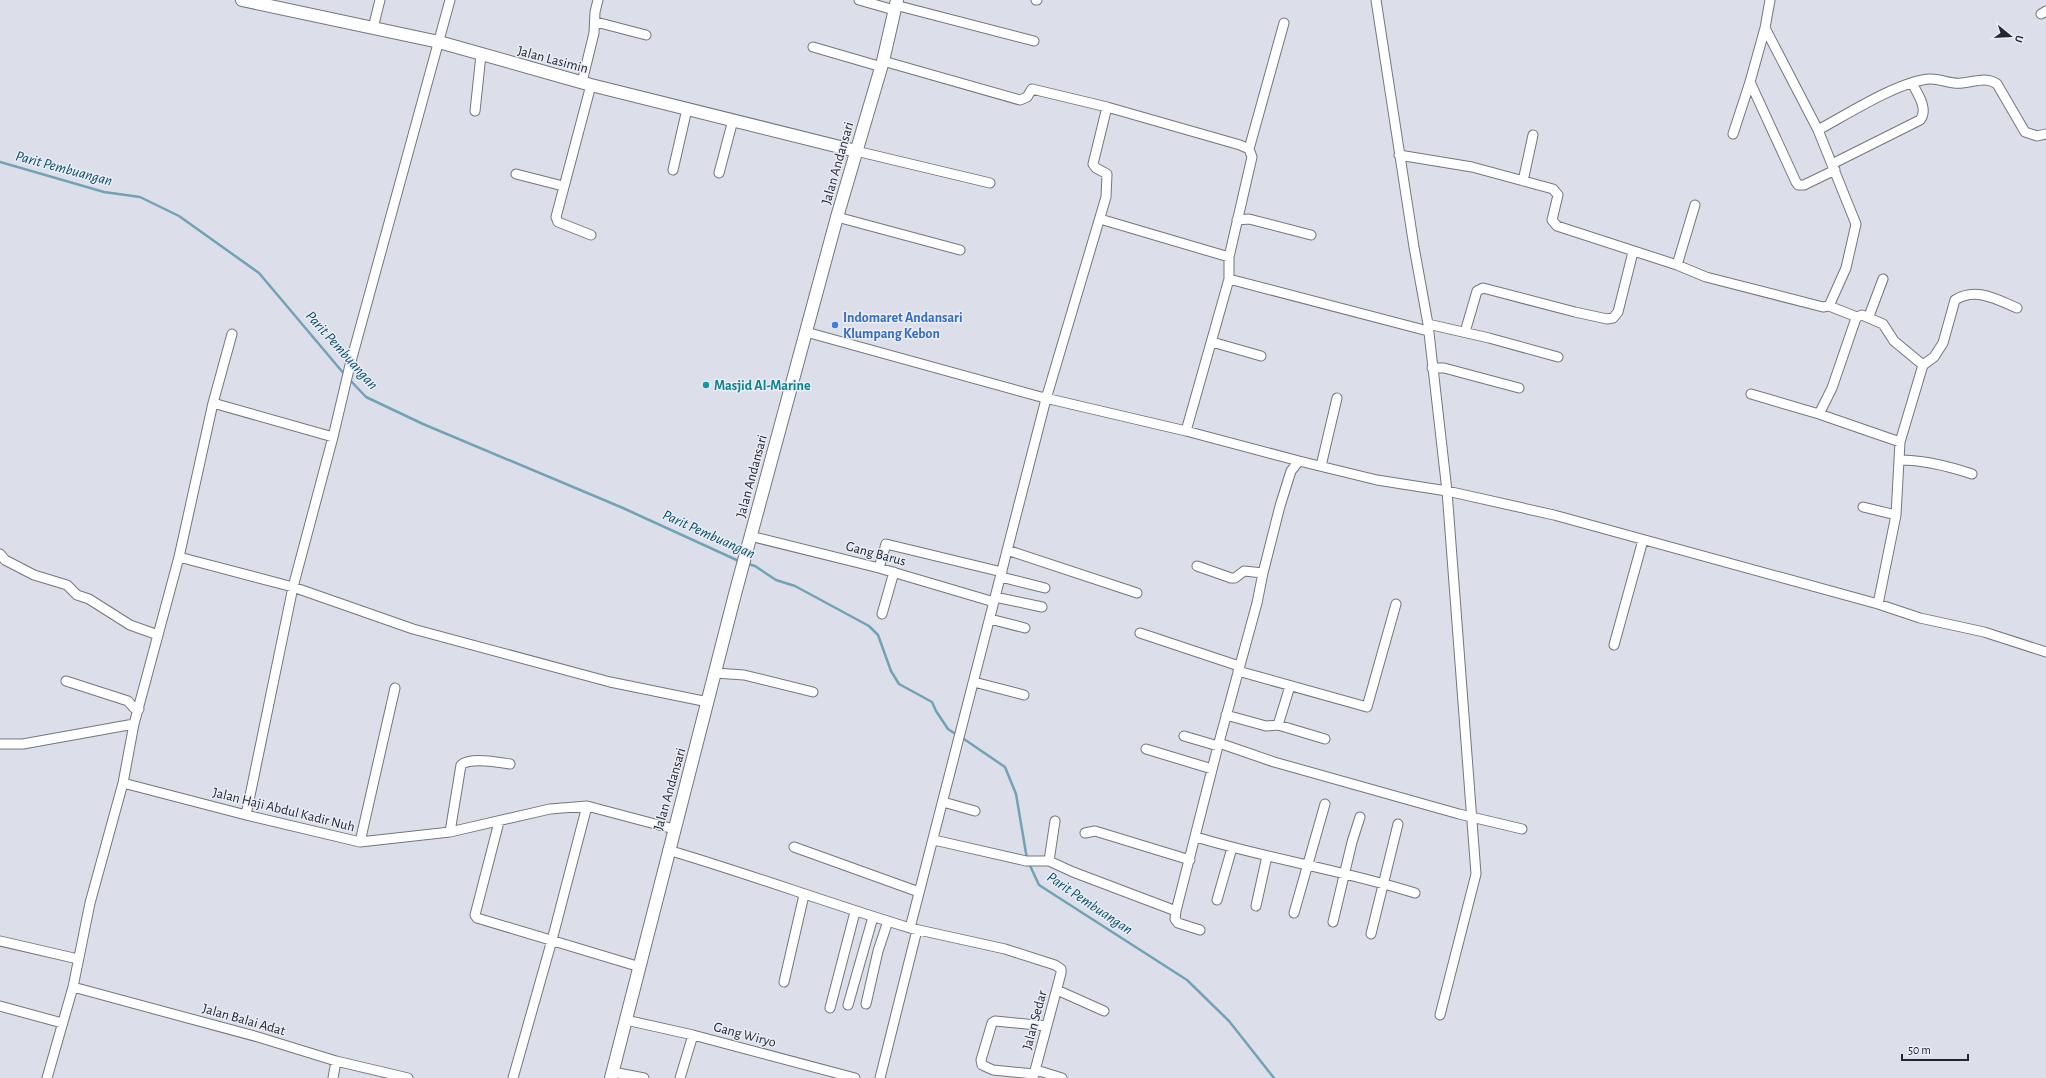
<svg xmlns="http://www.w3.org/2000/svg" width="2046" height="1078" font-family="'Alegreya Sans',sans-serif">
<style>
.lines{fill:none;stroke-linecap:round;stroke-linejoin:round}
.stream{stroke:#71a2b6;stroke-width:2.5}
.minor-casing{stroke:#72767f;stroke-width:11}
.tertiary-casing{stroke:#72767f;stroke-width:14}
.minor{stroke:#fff;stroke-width:9}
.tertiary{stroke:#fff;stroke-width:12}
.shop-dot{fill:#3f7fe0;stroke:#e9edf7;stroke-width:1.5}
.culture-dot{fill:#0f9aa8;stroke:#e9edf7;stroke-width:1.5}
.labels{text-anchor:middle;stroke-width:3;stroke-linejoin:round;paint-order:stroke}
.street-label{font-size:14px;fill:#25272b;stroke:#e9edf7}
.shop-label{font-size:14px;font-weight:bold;fill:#366cbe;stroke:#e9edf7;text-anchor:start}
.culture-label{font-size:14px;font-weight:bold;fill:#0d838f;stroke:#e9edf7;text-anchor:start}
.water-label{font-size:15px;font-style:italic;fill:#094e64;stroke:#e9edf7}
</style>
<rect width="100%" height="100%" fill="#dcdfea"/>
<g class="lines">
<path class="stream" d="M0 162 104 192 140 197 179 216 259 273 345 375
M349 379 366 397 423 424 623 508 741 562
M748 564 755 566 776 580 795 586 869 626 878 635 891 671 899 684 932 702 936 711 948 729 957 735
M961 737 1005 767 1016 794 1027 859 1039 885 1187 980 1229 1021 1274 1078"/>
<defs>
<path id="minor" d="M859 0 894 10
M1036 0H1037
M1376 0 1414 247 1428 324 1447 491 1476 874 1440 1015
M895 5 1034 41
M2041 14 2046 11
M596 22 646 35
M373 28 380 0
M1765 28 1818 130
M813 47 882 67
M883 61 1020 100 1027 97 1032 89 1107 107 1240 145 1249 149 1252 157 1229 257V279L1186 431
M582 82 594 33 595 12 598 0
M1750 82 1796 182 1798 185H1804L1835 170
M475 111 481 55
M1733 134 1750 82 1765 28 1770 0
M1249 149 1284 23
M856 151 990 183
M1399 155 1472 167 1553 189 1558 195 1552 220 1557 226 1677 265 1706 277 1823 307 1829 306 1846 268 1856 224 1818 130C1848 114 1897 82 1929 79 1940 78 1951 85 1962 83 1974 82 1986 76 1997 84L2025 132 2037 136 2046 134
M1832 164 1920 120C1929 109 1917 93 1912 83
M673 170 687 109
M719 173 733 120
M516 174 563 186
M1523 181 1533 135
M837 217 960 250
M1100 219 1229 257
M1237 220 1249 219 1311 235
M591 235 558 222 556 217 591 85
M1677 265 1695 205
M1229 279 1428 331
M1829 306 1857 317
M1869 316 1883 279
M1428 324 1489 338 1558 357
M806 332 1041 397 1186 431 1299 461 1377 480 1447 491 1554 515 1878 604 1920 618 1984 632 2046 652
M1465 332 1477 291 1483 288 1575 312 1607 319 1613 318 1618 312 1633 252
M1212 342 1261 356
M1432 368H1444L1519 388
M1751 394 1819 414 1832 388 1855 321 1857 317 1862 315 1883 324 1894 341 1923 365
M213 403 333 437
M1819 414 1900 442
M1900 460C1925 460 1948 466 1972 474
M1321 466 1337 398
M1863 507 1896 515
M750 536 879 568 994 602
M1007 550 1137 593
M0 554 5 560 34 575 67 585 77 595 89 599 130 625 158 635
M179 557 293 587 413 629 610 682 708 702
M1197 566 1231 578H1235L1244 571 1263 573
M879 568 886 544 1002 572
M1001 577 1045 588
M995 597 1042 607
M1878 604 1896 515 1900 442 1923 365 1934 357 1943 343 1955 300C1976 287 1996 299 2017 308
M882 614 894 572
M990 619 1025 628
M1140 633 1239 666
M1614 645 1643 540
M1238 671 1367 707 1396 604
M715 673 744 675 813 692
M66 681 128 701 134 708 139 709
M974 682 1024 695
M1226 715 1266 726 1278 725 1325 739
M1278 725 1290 686
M1184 736 1218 746
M1219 743 1274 762 1459 814 1522 829
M0 744H23L134 724
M1146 749 1212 769
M123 783 246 815 360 842 450 832 550 809 587 806 674 829
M943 802 975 811
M246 815 293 587 333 437 350 365 450 0
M499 822 475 915 477 918 640 967
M450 832 461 765C470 757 498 762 510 764
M1085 833 1095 831 1190 860
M1196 837C1268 859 1343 870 1415 893
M934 840 1026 861H1049L1073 872 1176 911 1175 919 1178 923 1200 930
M360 842 395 688
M794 847 919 892
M668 850C749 874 828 903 910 928
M1049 861 1055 821
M1217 900 1232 848
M1256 906 1267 856
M1176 911 1218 746 1257 603 1263 573 1280 506 1291 471 1299 461
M1294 913 1325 804
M1333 922 1352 842 1360 817
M1371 934 1398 824
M0 941 78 959
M784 982 804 895
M73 987 258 1037 336 1061 408 1078
M1057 990 1104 1011
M866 1004 878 951 888 921
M848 1005 873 917
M0 1006 62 1023
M830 1008 855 912
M626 1020 693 1035 855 1078
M1036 1070 1062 1078
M613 1072 644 1078
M1034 1074 993 1070 982 1065 981 1060 992 1023 995 1021 1047 1026
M47 1078 73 987 90 903 123 783 134 724 179 557 213 403 232 334
M333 1078 336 1061
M513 1078 552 940 587 806
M680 1078 693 1035
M880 1078 917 930
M1033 1078 1061 973V969L1055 965 1005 949 910 928 1046 399 1106 197 1107 174 1096 168 1093 164 1107 107"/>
<path id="tertiary" d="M242 0 439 42 591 85 856 151
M611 1078 735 594 837 217 883 61 897 0"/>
</defs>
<use href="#minor" class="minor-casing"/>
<use href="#tertiary" class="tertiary-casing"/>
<use href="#minor" class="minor"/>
<use href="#tertiary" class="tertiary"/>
</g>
<circle class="shop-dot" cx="835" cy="325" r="4"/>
<circle class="culture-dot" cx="706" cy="385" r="4"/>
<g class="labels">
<g class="street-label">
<text transform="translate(553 59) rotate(15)" y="5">Jalan Lasimin</text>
<text transform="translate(837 163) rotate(-74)" y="5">Jalan Andansari</text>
<text transform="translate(751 476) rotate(-75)" y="5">Jalan Andansari</text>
<text transform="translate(876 553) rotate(15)" y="5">Gang Barus</text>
<text transform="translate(669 789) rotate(-74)" y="5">Jalan Andansari</text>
<text transform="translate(284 809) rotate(14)" y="5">Jalan Haji Abdul Kadir Nuh</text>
<text transform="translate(244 1019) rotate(16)" y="5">Jalan Balai Adat</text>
<text transform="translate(1034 1020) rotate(-75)" y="5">Jalan Sedar</text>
<text transform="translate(745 1034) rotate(15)" y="5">Gang Wiryo</text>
</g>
<g class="shop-label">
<text x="843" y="322">Indomaret Andansari<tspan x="843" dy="16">Klumpang Kebon</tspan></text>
</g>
<g class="culture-label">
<text x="714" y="390">Masjid Al-Marine</text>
</g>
<g class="water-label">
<text transform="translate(64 168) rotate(15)" y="5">Parit Pembuangan</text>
<text transform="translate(342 350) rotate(48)" y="5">Parit Pembuangan</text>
<text transform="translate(709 534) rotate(24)" y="5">Parit Pembuangan</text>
<text transform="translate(1090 903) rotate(34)" y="5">Parit Pembuangan</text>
</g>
</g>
<g transform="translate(2010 36) rotate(108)" stroke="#e9edf7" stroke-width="3" paint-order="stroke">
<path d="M0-3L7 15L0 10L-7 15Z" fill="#25272b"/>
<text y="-6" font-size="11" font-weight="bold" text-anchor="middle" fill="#25272b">U</text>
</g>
<path d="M1902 1054v6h66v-6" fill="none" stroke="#25272b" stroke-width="2"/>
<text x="1908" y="1054" font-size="12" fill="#25272b" stroke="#e9edf7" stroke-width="3" paint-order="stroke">50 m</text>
</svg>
